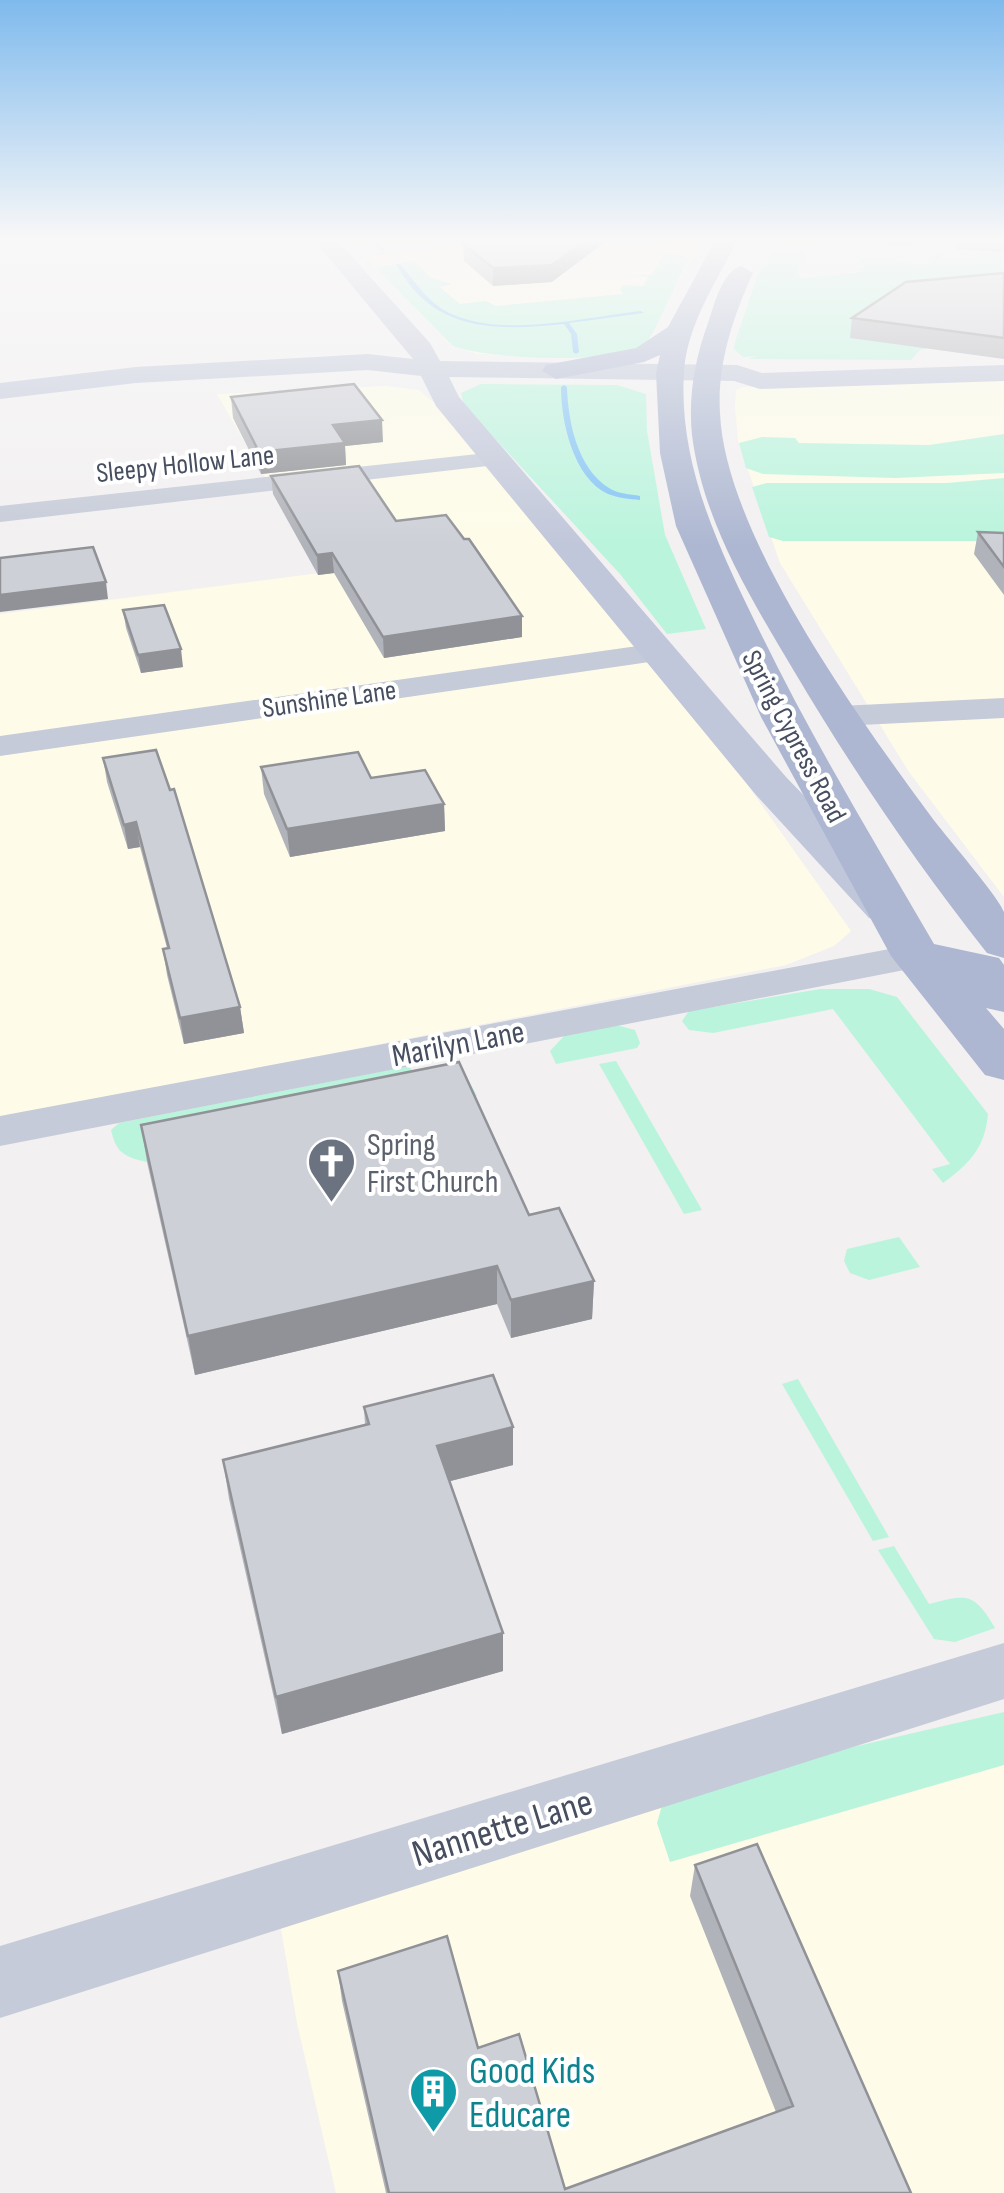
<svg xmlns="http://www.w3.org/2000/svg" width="1004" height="2193" font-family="'Sofia Sans Condensed',sans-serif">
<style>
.commercial{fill:#fefce8}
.green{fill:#baf4dd}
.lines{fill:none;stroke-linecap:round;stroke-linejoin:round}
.stream{fill:#83c4f5;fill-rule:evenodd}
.minor{fill:#c5cbd8;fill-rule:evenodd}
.secondary{fill:#c1c7da;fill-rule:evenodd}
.primary{fill:#adb7d1;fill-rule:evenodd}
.wall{fill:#b1b3ba}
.shaded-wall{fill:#909297}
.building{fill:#ced0d8;stroke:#909297;stroke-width:2.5}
.labels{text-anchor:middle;stroke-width:8;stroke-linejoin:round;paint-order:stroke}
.far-street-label{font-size:28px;fill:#464e5f;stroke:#fff}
.street-label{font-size:32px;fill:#464e5f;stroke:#fff}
.worship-label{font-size:32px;fill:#5b616d;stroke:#fff;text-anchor:start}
.near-street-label{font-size:38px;fill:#464e5f;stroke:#fff}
.near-culture-label{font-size:38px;fill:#0d838f;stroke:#fff;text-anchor:start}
</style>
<rect width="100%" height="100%" fill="#f2f0f0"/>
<path class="commercial" d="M348 239H705L663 304 650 340 568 356 478 354 453 346Z
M1004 377V897L909 772 780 563 738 441 735 407 736 390 743 387Z
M385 386 419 390 444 411 690 704 851 931 834 946 786 965 0 1118V614L320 573 217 394Z
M1004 1712V2193H336L297 2023 280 1923 571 1830Z"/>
<path class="green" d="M348 239H434L439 243 527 239 378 255 361 253Z
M781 239H813L796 273 802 278 861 272 856 268 869 266 858 265 861 259 924 264 934 258 938 245 930 239 944 242 942 259 977 261 980 248 1004 239V298L935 346 920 350 911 360 748 359 757 356 743 357 734 349 735 342 757 277Z
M655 253 683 255 690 260C675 279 657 332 646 343 621 366 485 359 453 346L375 267 414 261 432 278 452 284 440 287 460 304 486 301 496 306 623 294 620 290 623 285 643 286 648 277 634 275H651L664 255Z
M481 384 617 385 646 394 647 431 665 535 706 629 667 634 620 574 464 405 461 393Z
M1004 434V473L895 478 763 474 746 468 739 443 762 437 795 438 799 443 929 445Z
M1004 478V541H783L769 537 752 487 767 483H947Z
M820 989H869L897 997 988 1114C985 1148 969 1164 943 1183L932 1169 950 1164 833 1009 713 1033 689 1030 682 1021 689 1011Z
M616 1025 635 1030 640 1043 637 1048 556 1064 550 1051 565 1035Z
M616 1061 702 1210 684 1214 599 1064Z
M409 1066 424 1090 469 1081 477 1096 147 1162C125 1157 116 1153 111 1130L119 1123Z
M899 1237 920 1267 869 1280 850 1273 844 1261 847 1249Z
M798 1379 889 1537 873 1541 782 1384Z
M894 1546 929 1604C967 1594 974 1592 995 1628L955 1642 934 1639 878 1550Z
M1004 1712V1765L670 1862 657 1823 663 1802 810 1757Z"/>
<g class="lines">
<path class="stream" d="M369 239H375L385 251H381Z
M396 264H400C413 279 425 298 442 309 494 341 584 317 641 311L644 313 569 323 577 334 579 352 576 354 573 352 571 334 564 324C494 331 433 332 396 264Z
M564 385 567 387C568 421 577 468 609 488 618 494 630 494 640 496V500C630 499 618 498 608 494 573 478 561 421 561 387Z"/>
<path class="minor" d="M496 452 505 454 508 459 505 464 0 522V506Z
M659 643 670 645 674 652 670 659 0 756V736Z
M1004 698V718L840 726 828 723 824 716 828 709 840 706Z
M916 944 930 947 936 956 930 965 0 1146V1116Z
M1004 1643V1699L0 2018V1946Z"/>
<path class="secondary" d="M313 239H336L430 343 440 361 737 365 762 373 1004 365V381L760 389 734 381 449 377 459 397 786 777 903 898 910 908 903 918 886 922 869 918 756 795 436 406 421 376 368 370 136 383 0 399V383L136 367 368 354 413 359Z"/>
<path class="primary" d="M716 239H738C717 281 687 324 684 372 678 466 720 550 760 632 812 739 874 841 934 944L999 958 1004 965V1012L986 1008 1004 1029V1080L985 1075 891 956 761 717 676 526 660 453 656 373 660 355 644 362 556 379 542 371 546 365 636 348 668 327Z
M741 266 753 273C733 317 717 364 720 413 725 534 858 717 930 815 943 833 999 897 1004 912 1004 924 1004 945 1004 958L987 953C916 863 852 769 794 671 750 597 703 521 692 435 688 397 695 358 708 323 714 306 722 271 741 266Z"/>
</g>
<path class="wall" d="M840 239H916L913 246 840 240Z
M957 239H1004V252L955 249Z
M463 244 552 282 493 286 464 261Z
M1004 273V359L850 338 852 318Z
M231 397 383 442 345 446 346 465 261 474 233 418Z
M271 476 396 521 522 616V637L384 658 334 573 318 575 273 494Z
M978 532 1004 533V595L974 554Z
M123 610 183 667 141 673 126 628Z
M103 758 240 1007 244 1033 184 1044 167 975 163 949 167 948 140 847 128 849 107 782Z
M261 767 371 778 444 804 445 831 290 857 264 794Z
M141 1125 529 1215 594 1281 592 1319 511 1338 497 1304 195 1375 147 1162Z
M364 1407 513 1465 450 1481 503 1671 282 1734 229 1499 223 1460 365 1425Z
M695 1865 911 2193H386L342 2001 338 1971 478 2048 565 2189 776 2112 690 1896Z"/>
<path class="shaded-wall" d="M588 239H609L552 282 493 286V268Z
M382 420 383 442 345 446 346 465 261 474 259 452 333 425Z
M332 553 334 573 318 575 317 555Z
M106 582 108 599 0 612V595Z
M522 616V637L384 658 383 637Z
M181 649 183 667 141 673 138 655Z
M444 804 445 831 290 857 287 829Z
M136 822 140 847 128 849 124 825Z
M240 1007 244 1033 184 1044 180 1018Z
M497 1266V1304L195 1375 188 1336Z
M594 1281 592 1319 511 1338V1300Z
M513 1427V1465L439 1484 437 1446Z
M503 1633V1671L282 1734 276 1697Z"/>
<path class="building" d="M471 239H588L552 265 493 268 463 244Z
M1004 273V338L852 318 906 282Z
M354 384 382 420 333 425 345 443 259 452 231 397Z
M359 466 396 521 446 515 464 539H469L522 616 383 637 332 553 317 555 271 476Z
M978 532 1004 533V567Z
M93 547 106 582 0 595V558Z
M164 605 181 649 138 655 123 610Z
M156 750 170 790 174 789 240 1007 180 1018 163 949 169 948 136 822 124 825 103 758Z
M358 752 371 778 425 770 444 804 287 829 261 767Z
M459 1062 529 1215 559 1208 594 1281 511 1300 497 1266 188 1336 141 1125Z
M493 1375 513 1427 437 1446 503 1633 276 1697 223 1460 369 1424 364 1407Z
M757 1844 911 2193H389L338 1971 447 1936 478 2048 519 2034 565 2189 793 2106 695 1865Z"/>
<linearGradient id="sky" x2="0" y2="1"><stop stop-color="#7fbaed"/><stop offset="0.44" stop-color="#f9f8f8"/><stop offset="1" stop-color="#f9f8f8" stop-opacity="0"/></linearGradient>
<rect width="1004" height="546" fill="url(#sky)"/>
<defs>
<symbol id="church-pin" viewBox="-11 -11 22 30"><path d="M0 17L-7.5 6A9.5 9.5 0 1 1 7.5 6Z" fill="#6b7280" stroke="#fff"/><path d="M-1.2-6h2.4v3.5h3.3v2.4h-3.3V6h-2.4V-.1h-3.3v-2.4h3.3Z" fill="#fff"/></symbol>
<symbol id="building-pin" viewBox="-11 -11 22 30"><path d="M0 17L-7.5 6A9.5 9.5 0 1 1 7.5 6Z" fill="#0f9aa8" stroke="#fff"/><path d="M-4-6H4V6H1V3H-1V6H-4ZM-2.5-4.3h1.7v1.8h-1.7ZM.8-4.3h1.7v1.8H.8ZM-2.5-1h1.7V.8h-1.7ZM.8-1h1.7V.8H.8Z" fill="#fff"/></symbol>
</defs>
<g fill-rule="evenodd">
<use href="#church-pin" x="304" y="1134" width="55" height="75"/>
<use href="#building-pin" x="406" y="2064" width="55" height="75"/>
</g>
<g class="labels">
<g class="far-street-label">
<text transform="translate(185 463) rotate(-6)" y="10">Sleepy Hollow Lane</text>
<text transform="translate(329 698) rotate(-8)" y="10">Sunshine Lane</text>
<text transform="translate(795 736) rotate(62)" y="10">Spring Cypress Road</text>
</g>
<g class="street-label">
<text transform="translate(458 1043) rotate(-11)" y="11">Marilyn Lane</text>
</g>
<g class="worship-label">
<text x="367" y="1155">Spring<tspan x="367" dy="37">First Church</tspan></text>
</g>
<g class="near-street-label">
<text transform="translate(502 1827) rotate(-17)" y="13">Nannette Lane</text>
</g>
<g class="near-culture-label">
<text x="469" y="2083">Good Kids<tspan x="469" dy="44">Educare</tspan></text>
</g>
</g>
</svg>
